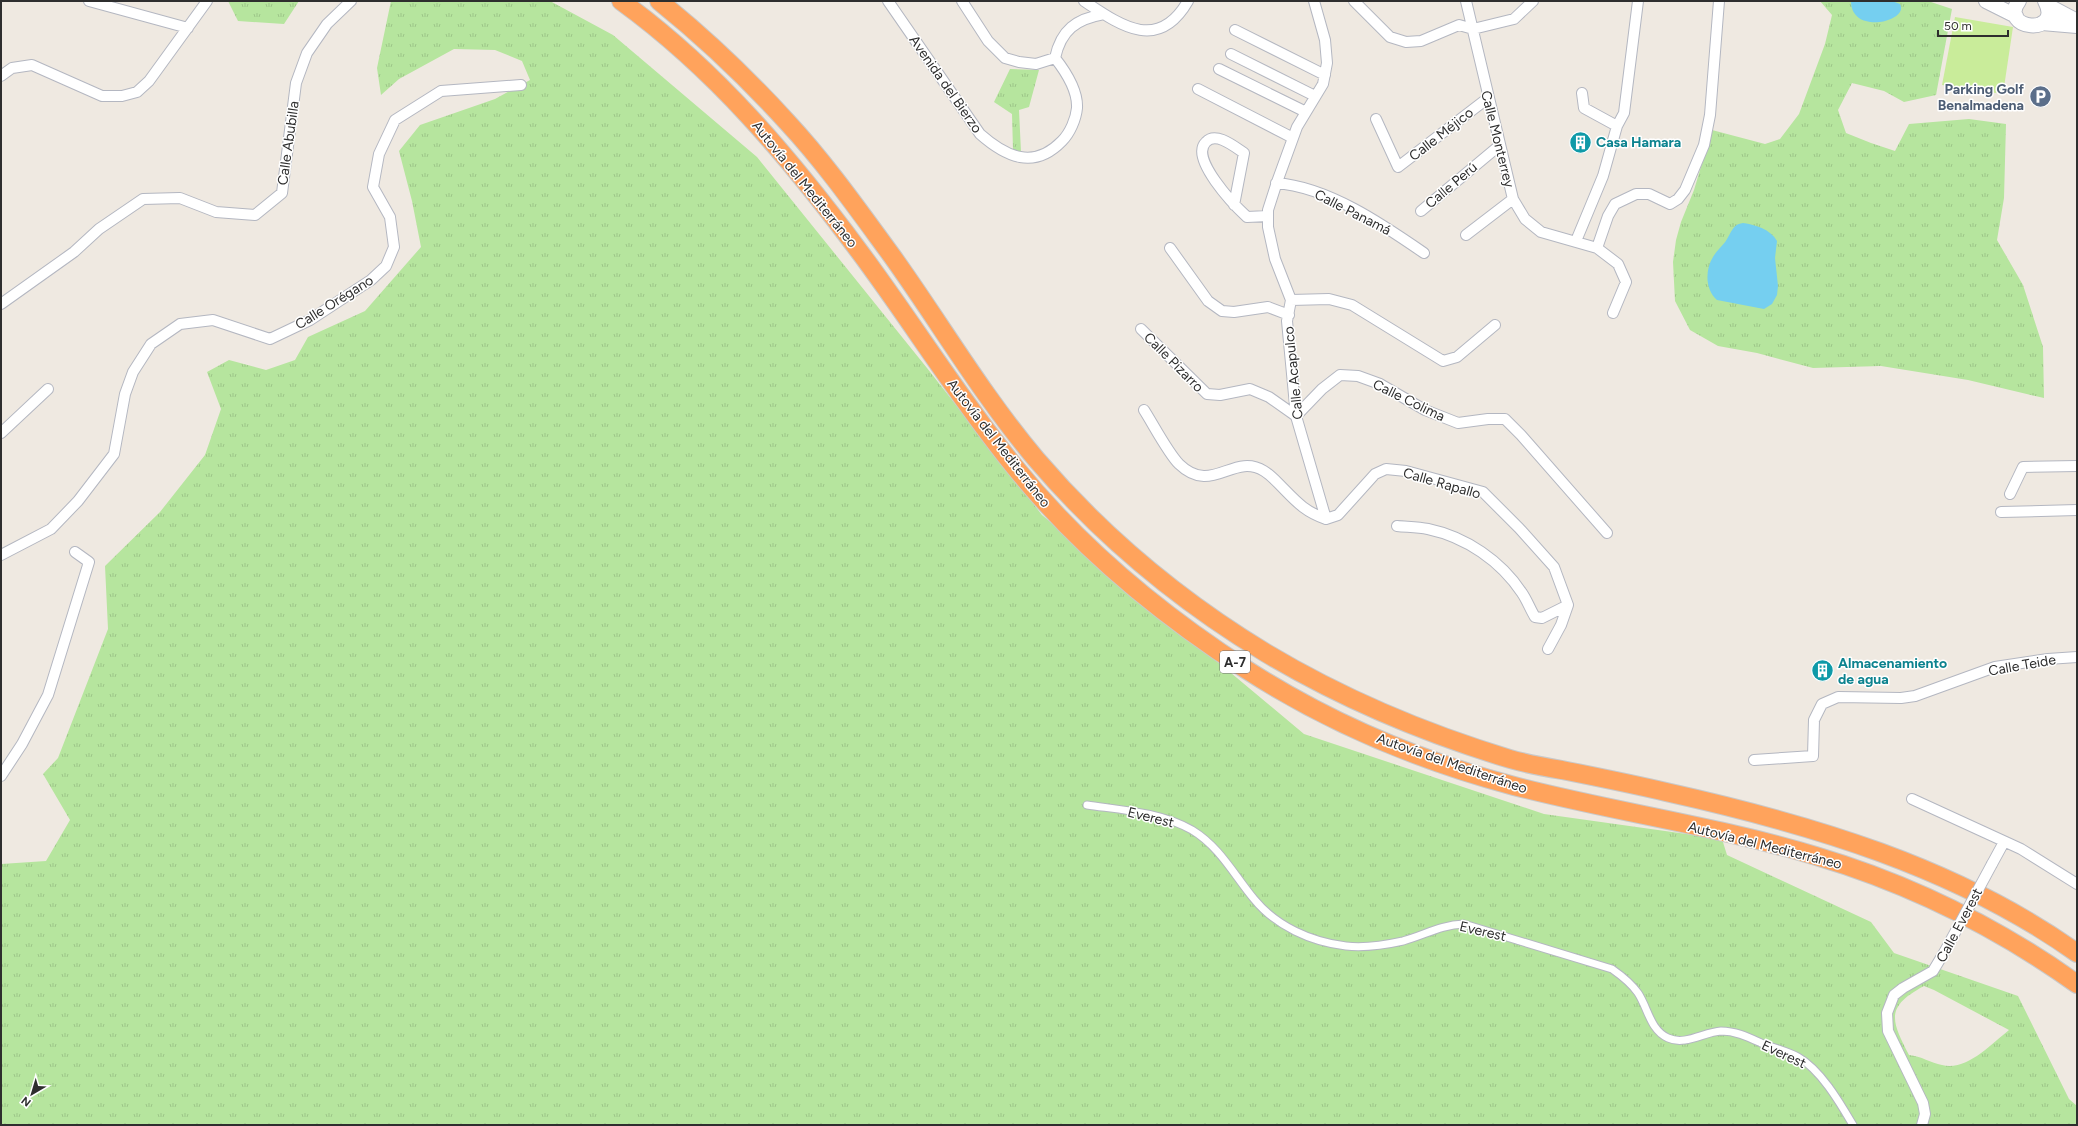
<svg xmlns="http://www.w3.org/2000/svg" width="2078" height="1126" font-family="Figtree,sans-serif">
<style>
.grass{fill:url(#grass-tufts);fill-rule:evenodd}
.pitch{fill:#c9ec9a}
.water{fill:#75cff0}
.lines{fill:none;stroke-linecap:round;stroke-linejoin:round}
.pedestrian-casing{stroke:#b4b7c1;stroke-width:9}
.minor-casing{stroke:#b4b7c1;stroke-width:12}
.secondary-casing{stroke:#b4b7c1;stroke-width:16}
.motorway-casing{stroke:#c9c9c9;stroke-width:20}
.pedestrian{stroke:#fff;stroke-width:7}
.minor{stroke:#fff;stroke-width:10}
.secondary{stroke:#fff;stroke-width:14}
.motorway{stroke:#ffa35c;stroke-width:18}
.minor-bridge-casing{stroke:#b4b7c1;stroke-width:12;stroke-linecap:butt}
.minor-bridge{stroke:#fff;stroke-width:10}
.labels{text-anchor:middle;stroke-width:3;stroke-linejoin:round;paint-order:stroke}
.shield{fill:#fff;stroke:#6d6d6d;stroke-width:1}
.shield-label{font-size:13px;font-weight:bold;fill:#2e2e2e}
.street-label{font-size:14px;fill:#2e2e2e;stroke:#fff}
.service-label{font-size:14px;font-weight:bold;fill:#4e5e75;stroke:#fff;text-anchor:end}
.culture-label{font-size:14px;font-weight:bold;fill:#0d838f;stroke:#fff;text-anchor:start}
</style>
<defs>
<pattern id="grass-tufts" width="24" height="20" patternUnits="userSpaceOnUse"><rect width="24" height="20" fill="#b6e59e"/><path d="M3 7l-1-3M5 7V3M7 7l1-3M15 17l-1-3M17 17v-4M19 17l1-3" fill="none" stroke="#9dc588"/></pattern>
</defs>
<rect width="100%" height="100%" fill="#efe9e1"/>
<path class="grass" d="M228 1H299L284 24 238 21Z
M391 1H550L613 35 757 157 927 368 1042 515 1304 734 1544 814 1722 839 1727 855 1871 922 1894 953 2018 996 2069 1099 2077 1106V1125H1V864L46 861 70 820 43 774 58 758 108 629 105 566 160 512 205 455 221 409 207 372 229 360 266 370 295 360 308 337 365 311 421 247 412 201 399 151 420 125 495 99 530 80 522 61 495 50 454 49 399 79 381 95 377 68ZM1924 986 1934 990 2009 1030C1990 1045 1967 1071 1942 1065 1931 1063 1921 1056 1909 1055 1891 1020 1885 1007 1924 986Z
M1820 1H1928L1952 9 1936 95 1904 102 1884 91 1852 83 1838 110 1846 133 1871 143 1895 151 1909 124 1969 119 2006 124 2004 198 1997 240 2023 285 2043 347 2044 398 1968 380 1881 366 1813 368 1757 353 1718 346 1690 330 1675 301 1673 262 1676 240 1681 222 1694 190 1712 130 1765 144 1780 139 1799 114 1825 44 1832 15Z
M1010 69 1039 70 1029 107 1019 110 1021 152 1013 150 1012 114 994 102Z"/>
<path class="pitch" d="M1955 17 2013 27 2003 94 1942 85Z"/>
<path class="water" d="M1851 1H1892L1900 4C1910 21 1851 36 1851 1Z
M1743 223C1756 225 1770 229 1777 241L1775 258 1778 286 1777 295 1772 304 1764 309 1717 300C1705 289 1705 270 1713 257 1717 250 1723 246 1727 239 1732 231 1733 224 1743 223Z"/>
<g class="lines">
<defs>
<path id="pedestrian" d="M1087 805C1122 810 1160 812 1192 830 1220 847 1234 875 1254 899 1276 926 1311 942 1346 946 1364 948 1385 945 1403 941 1425 935 1440 925 1464 924L1612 969C1622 976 1631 983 1638 993 1648 1008 1650 1030 1668 1038 1685 1046 1704 1032 1721 1031 1736 1031 1748 1037 1761 1043 1773 1048 1787 1051 1798 1057 1821 1070 1840 1103 1853 1125"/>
<path id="minor" d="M89 1 188 28
M888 1 980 134C1006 157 1034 170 1062 141 1070 133 1076 119 1077 108 1078 90 1066 72 1055 58 1061 30 1076 19 1104 14
M962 1 988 41 1005 58 1019 62 1036 64 1055 58
M1084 1C1120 25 1158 53 1188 1
M1314 1 1325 40 1327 63 1323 84 1297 127 1277 182 1268 210V227L1275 259 1291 300 1287 321 1296 416 1326 519
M1354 1 1390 37 1406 42 1421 41 1459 25 1473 29 1514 19 1533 1
M1466 1 1513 199 1525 219 1541 232 1597 248 1608 216 1615 204 1636 194H1649L1670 204 1678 199 1685 190 1704 145 1710 115 1719 1
M1235 30 1325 75
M1231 54 1315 96
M1219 69 1306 112
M1 76 12 68 32 65 102 96H122L137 92 149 81 207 1
M1198 89 1293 138
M1582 93 1584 108 1617 126
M1376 119 1398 167 1488 98
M1276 183C1328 187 1382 224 1424 253
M1234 205 1244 153C1235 147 1216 131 1206 142 1189 158 1234 205 1247 217L1268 216
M1421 211 1500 145
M1466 235 1513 199
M1576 241 1603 176 1617 126 1624 113 1638 1
M1170 248 1208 301 1222 311 1234 312 1268 307 1289 315
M1597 248 1618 264 1626 282 1613 313
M1291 300 1329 299 1352 305 1443 361 1457 357 1495 325
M1 304 74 252 99 229 143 199 180 198 216 212 255 215 282 193 296 83 307 53 327 24 351 1
M1141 329 1207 394 1220 395 1250 389 1269 397 1296 416 1322 389 1340 375 1358 376 1380 384 1425 410 1458 423 1488 419H1505L1521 435 1607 533
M1144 410C1153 424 1168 453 1179 464 1212 496 1233 452 1264 471 1269 474 1274 479 1278 483 1295 500 1303 511 1326 519
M1 433 48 389
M2010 494 2023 467 2077 466
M2001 512 2077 510
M1326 519 1338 515 1375 474 1386 469 1406 471 1483 492 1519 528 1554 567 1568 605
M1397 526C1407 527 1418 527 1428 529 1466 537 1501 561 1522 593 1527 600 1530 609 1535 617L1542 618 1568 605
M1 555 51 529 78 501 114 454 125 394 133 372 151 344 180 324 213 320 270 339 310 320 371 280 386 266 394 247 390 217 373 187 379 154 395 120 441 91 521 85
M1548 649 1561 625 1568 605
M1754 760 1813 756 1814 720 1822 704 1838 697 1901 698 1915 696 1995 667 2048 659 2077 657
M1 776 22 744 48 695 89 562 75 552
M1912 799 2021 849 2077 884
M1992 864 2004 842
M1922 1125 1925 1114 1923 1103 1888 1031 1887 1013 1894 995 1903 988 1933 971 1945 951"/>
<path id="secondary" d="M1986 1 2016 16
M2019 1C1997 30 2064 37 2045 1
M2047 5 2077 21
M2042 23 2077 26"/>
<path id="motorway" d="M621 1C715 69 790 158 859 251 912 322 958 397 1014 466 1079 547 1160 614 1247 670 1328 722 1420 761 1514 786 1614 812 1717 826 1816 856 1910 884 1997 927 2077 984
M659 1C705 38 748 79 788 123 826 164 859 211 892 256 940 323 982 395 1036 459 1101 535 1180 601 1266 653 1343 699 1424 733 1510 759 1527 764 1544 767 1562 770 1597 777 1632 784 1666 792 1810 824 1956 867 2077 953"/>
</defs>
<use href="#pedestrian" class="pedestrian-casing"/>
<use href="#minor" class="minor-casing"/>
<use href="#secondary" class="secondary-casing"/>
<use href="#motorway" class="motorway-casing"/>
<use href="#pedestrian" class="pedestrian"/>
<use href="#minor" class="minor"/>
<use href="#secondary" class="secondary"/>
<use href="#motorway" class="motorway"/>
<defs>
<path id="minor-bridge" d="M1945 951 1992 864"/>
</defs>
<use href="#minor-bridge" class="minor-bridge-casing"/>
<use href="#minor-bridge" class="minor-bridge"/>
</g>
<defs>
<symbol id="parking-disc" viewBox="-11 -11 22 22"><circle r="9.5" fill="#5c6f8a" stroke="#fff"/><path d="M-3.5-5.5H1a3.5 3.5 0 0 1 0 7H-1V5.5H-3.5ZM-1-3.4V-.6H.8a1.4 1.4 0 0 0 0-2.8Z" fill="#fff"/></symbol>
<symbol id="building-disc" viewBox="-11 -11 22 22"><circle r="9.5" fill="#0f9aa8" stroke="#fff"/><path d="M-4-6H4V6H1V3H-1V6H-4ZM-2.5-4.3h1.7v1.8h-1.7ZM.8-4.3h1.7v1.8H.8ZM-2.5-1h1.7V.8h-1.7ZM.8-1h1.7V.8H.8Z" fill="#fff"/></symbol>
</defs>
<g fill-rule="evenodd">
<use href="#parking-disc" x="2028" y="84" width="25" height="25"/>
<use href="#building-disc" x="1568" y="130" width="25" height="25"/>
<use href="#building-disc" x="1810" y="658" width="25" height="25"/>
</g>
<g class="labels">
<rect class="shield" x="1220" y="651" width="30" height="22" rx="3"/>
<g class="shield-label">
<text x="1235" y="667">A-7</text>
</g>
<g class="street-label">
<text transform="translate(946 84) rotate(55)" y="5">Avenida del Bierzo</text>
<text transform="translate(1441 134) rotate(-38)" y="5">Calle Méjico</text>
<text transform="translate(1498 139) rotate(76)" y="5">Calle Monterrey</text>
<text transform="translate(288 143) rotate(-82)" y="5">Calle Abubilla</text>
<text transform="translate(805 184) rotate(51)" y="5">Autovía del Mediterráneo</text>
<text transform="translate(1451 185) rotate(-40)" y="5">Calle Perú</text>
<text transform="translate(1353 212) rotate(27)" y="5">Calle Panamá</text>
<text transform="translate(334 302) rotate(-32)" y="5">Calle Orégano</text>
<text transform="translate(1174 362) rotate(45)" y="5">Calle Pizarro</text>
<text transform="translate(1293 373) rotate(-96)" y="5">Calle Acapulco</text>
<text transform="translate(1409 400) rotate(26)" y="5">Calle Colima</text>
<text transform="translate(999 443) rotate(52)" y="5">Autovía del Mediterráneo</text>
<text transform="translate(1442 483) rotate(16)" y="5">Calle Rapallo</text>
<text transform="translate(2022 665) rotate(-10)" y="5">Calle Teide</text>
<text transform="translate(1452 763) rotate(19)" y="5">Autovía del Mediterráneo</text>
<text transform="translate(1151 817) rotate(14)" y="5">Everest</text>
<text transform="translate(1765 845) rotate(14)" y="5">Autovía del Mediterráneo</text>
<text transform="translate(1959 925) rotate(-62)" y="5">Calle Everest</text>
<text transform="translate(1483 931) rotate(13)" y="5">Everest</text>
<text transform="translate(1784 1054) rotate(25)" y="5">Everest</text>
</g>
<g class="service-label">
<text x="2024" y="94">Parking Golf<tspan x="2024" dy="16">Benalmadena</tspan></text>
</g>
<g class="culture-label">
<text x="1596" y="147">Casa Hamara</text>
<text x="1838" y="668">Almacenamiento<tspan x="1838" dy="16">de agua</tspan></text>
</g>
</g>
<rect width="2078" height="1126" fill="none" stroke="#2e2e2e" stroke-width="4"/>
<g transform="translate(32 1094) rotate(218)" stroke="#ffffff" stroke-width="3" paint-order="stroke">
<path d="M0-3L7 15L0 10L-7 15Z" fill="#2e2e2e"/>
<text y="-6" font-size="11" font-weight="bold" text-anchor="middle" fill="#2e2e2e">N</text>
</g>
<path d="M1938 30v6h70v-6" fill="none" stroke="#2e2e2e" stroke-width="2"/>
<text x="1944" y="30" font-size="12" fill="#2e2e2e" stroke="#ffffff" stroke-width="3" paint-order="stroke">50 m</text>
</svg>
